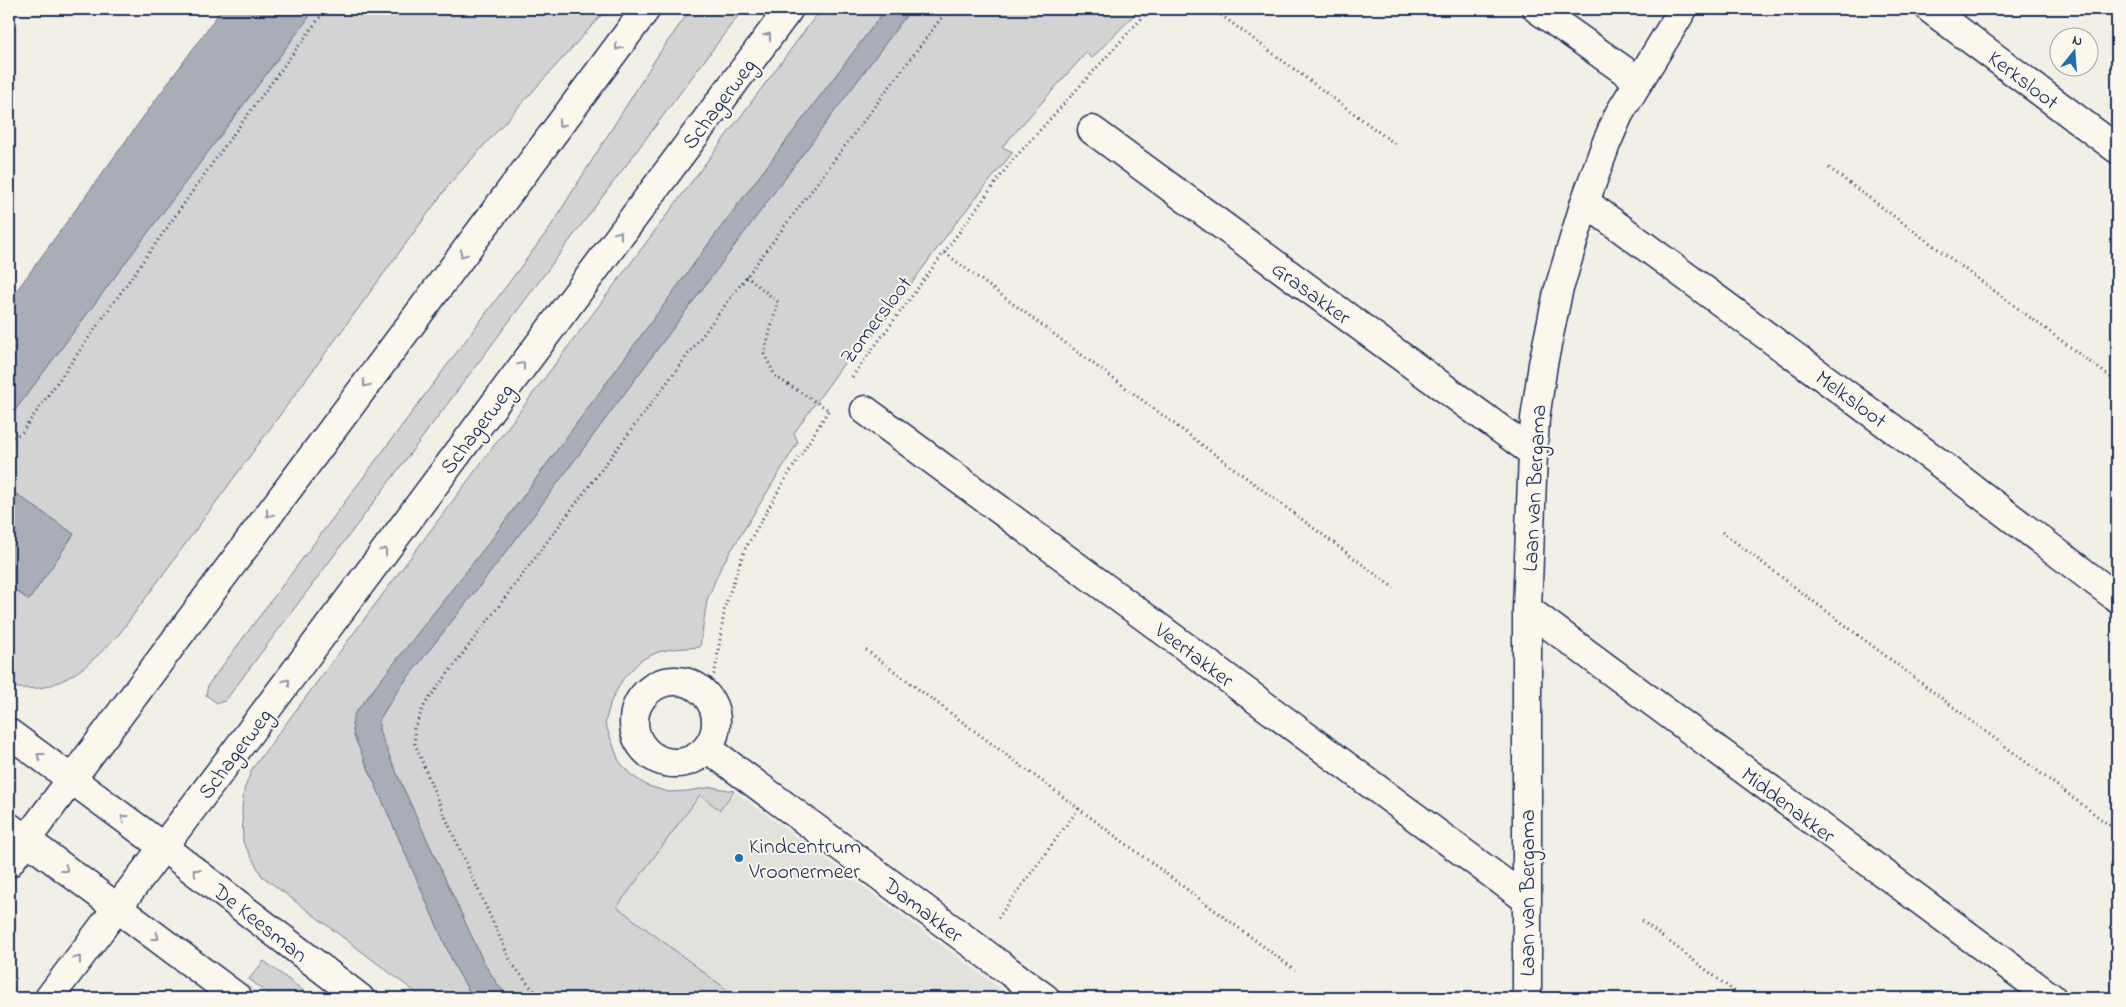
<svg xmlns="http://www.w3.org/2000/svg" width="2126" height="1007" font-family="'Indie Flower',sans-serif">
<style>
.built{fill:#e2e1dc}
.green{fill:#d2d3d2;stroke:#768198}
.water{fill:#a9adb7;stroke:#707b93}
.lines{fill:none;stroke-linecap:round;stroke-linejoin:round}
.minor-casing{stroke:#1b2f5e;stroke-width:31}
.major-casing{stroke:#1b2f5e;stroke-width:31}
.path{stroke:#1b2f5e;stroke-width:3;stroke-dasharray:1 4;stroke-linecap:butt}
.minor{stroke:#fbf7ec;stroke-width:28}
.major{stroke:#fbf7ec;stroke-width:28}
.oneway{stroke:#8b93a5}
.poi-dot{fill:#1f6fb2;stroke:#fbf7ec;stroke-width:2}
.labels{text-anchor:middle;stroke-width:4;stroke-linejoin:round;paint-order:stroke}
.street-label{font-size:22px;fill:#1b2f5e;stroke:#fbf7ec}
.poi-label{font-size:22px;fill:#1b2f5e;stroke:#fbf7ec;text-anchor:start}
</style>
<rect width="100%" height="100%" fill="#f2efe6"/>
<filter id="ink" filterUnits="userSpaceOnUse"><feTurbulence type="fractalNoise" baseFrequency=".02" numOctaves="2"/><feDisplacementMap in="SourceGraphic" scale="10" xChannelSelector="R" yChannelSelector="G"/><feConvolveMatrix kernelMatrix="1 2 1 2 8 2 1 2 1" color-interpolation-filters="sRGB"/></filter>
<g filter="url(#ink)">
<path class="built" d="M734 791 1013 998H738L616 907 701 795 720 810Z"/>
<path class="green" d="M315 9H607L451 182 120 633C99 655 75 680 44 687 33 690 20 688 9 687V586L29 600 74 534 9 489V414L13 413Z
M691 9H743L225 701 217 703 206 695 208 685 549 229 658 55Z
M821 9H886L721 227 491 540 355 713 352 724 354 736 455 967 473 998H423L262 876 243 842 242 809 244 790 252 769Z
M911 9H1140L1092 58 1086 53 1002 147 1013 152 955 224 873 336 865 334 794 433 798 442 721 567 707 600 700 647 672 649 658 652 641 660 623 679 611 701 605 723 619 761 631 775 648 786 669 792 688 791 712 787 734 791 720 810 700 795 617 907 738 998H510L498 985 484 963 400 781 379 731V720L398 690 507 551Z
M264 961 313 998H274L249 979Z"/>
<path class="water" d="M222 9H315L13 413 9 414V301Z
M886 9H911L507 551 398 690 379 720V731L400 781 484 963 498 985 510 998H473L455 967 354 736 352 724 355 713 491 540 721 227Z
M9 489 74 534 29 600 9 586Z"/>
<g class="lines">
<defs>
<path id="minor" d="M1537 9 1639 81
M1930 9 2117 149
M1092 130 1533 453
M1585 202 1934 459 2117 598
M865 410 1526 899
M1527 609 2052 998
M634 722a41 41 0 1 1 82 0a41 41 0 1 1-82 0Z
M9 733 163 847 360 998
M707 748 1045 998
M9 827 238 998
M1527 998V609L1533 453 1535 419 1543 364 1558 292 1585 202 1606 144 1619 114 1683 9"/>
<path id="major" d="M9 863 646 9
M49 998 238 748 789 9"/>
</defs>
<use href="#minor" class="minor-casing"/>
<use href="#major" class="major-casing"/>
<path class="path" d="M1213 9 1395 144
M1829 168 2117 382
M945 253 1394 588
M746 276 778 302 764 354 776 377 829 410
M852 377 1011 162 1150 9
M9 440 22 432 229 140 326 9
M1722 532 2117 831
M866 650 1295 970
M704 692 715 672 725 606 745 549 782 485 828 411
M998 918 1079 808
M1642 921 1743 998
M541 998 528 984 511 962 438 801 415 744 414 729 425 704 948 9"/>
<use href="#minor" class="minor"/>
<use href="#major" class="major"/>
</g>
<defs><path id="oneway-chevron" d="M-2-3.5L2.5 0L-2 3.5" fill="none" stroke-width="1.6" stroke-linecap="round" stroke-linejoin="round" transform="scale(1.25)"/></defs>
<g class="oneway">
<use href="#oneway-chevron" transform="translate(768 36) rotate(-53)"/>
<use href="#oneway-chevron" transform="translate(618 47) rotate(127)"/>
<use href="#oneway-chevron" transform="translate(561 124) rotate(127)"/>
<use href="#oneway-chevron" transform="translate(619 234) rotate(-53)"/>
<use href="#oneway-chevron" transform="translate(463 254) rotate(127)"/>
<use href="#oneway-chevron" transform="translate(522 365) rotate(-53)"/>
<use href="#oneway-chevron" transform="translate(366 384) rotate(127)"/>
<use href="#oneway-chevron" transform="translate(269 514) rotate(127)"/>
<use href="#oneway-chevron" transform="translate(384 551) rotate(-53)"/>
<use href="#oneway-chevron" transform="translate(287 682) rotate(-53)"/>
<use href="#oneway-chevron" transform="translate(40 756) rotate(-143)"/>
<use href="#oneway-chevron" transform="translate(124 818) rotate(-144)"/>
<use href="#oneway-chevron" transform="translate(65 869) rotate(37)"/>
<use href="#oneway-chevron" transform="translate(196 872) rotate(-142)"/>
<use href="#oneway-chevron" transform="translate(156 937) rotate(37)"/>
<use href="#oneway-chevron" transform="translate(78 959) rotate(-53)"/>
</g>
</g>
<circle class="poi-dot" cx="739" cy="858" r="5"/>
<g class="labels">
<g class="street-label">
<text transform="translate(2024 79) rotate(37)" y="8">Kerksloot</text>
<text transform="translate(718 103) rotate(-53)" y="8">Schagerweg</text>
<text transform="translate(1312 292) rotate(36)" y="8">Grasakker</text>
<text transform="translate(875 319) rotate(-53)" y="8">Zomersloot</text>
<text transform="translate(1852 398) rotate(36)" y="8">Melksloot</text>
<text transform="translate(476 428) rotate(-53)" y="8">Schagerweg</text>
<text transform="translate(1533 488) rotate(-87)" y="8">Laan van Bergama</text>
<text transform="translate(1195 654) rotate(37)" y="8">Veertakker</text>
<text transform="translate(234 753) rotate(-53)" y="8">Schagerweg</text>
<text transform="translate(1789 804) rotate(37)" y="8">Middenakker</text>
<text transform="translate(1526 893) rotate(-90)" y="8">Laan van Bergama</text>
<text transform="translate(924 909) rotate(37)" y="8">Damakker</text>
<text transform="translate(261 922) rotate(38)" y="8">De Keesman</text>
</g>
<g class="poi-label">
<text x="749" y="853">Kindcentrum<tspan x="749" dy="25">Vroonermeer</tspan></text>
</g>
</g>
<rect width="2126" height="1007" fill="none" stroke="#fbf7ec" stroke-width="30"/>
<rect x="15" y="15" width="2096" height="977" fill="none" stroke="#1b2f5e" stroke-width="2" filter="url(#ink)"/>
<g transform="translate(2074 52) rotate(17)"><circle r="24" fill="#fbf7ec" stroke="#a1a7b3"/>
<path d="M0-4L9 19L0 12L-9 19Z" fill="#1f6fb2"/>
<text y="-8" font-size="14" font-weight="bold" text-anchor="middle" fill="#1b2f5e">N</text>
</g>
</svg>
